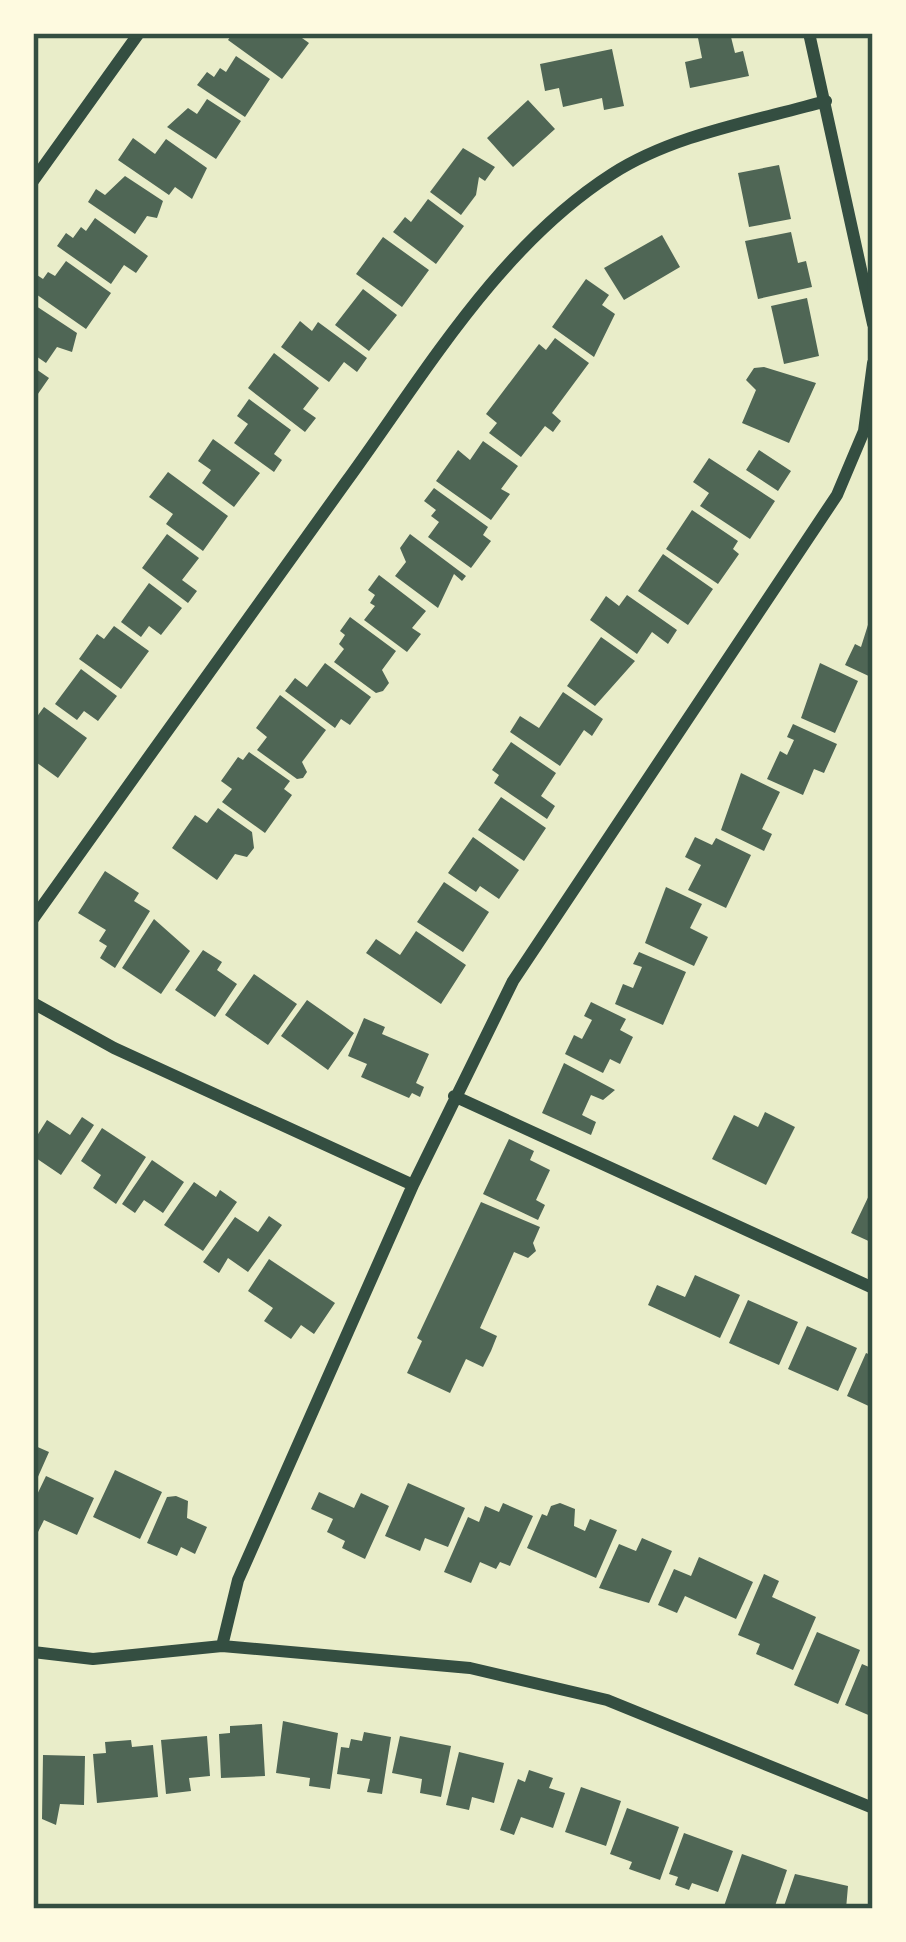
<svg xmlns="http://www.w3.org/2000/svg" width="906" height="1942" font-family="'Work Sans',sans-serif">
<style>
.building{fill:#4f6655}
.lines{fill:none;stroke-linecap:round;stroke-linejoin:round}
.minor{stroke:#344e41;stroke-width:12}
.neatline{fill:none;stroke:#344e41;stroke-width:4.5}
</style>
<rect width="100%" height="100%" fill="#e9edc9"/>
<path class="building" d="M233 33H295L309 43 282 79 228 40Z
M697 33H730L735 53 743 51 749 76 690 88 685 62 702 58Z
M612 49 624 106 604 110 602 98 563 107 559 88 545 91 540 64Z
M236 56 270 79 245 117 197 85 207 72 214 77 220 68 226 72Z
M207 99 241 121 216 159 167 127 188 108 197 114Z
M528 100 555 129 513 167 487 138Z
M133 138 155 154 166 139 207 168 192 199 175 187 169 195 118 160Z
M463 148 495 167 485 181 479 177 476 195 461 215 430 192Z
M779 165 791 219 749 227 738 173Z
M125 176 163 201 157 218 147 216 135 234 88 202 96 189 105 195Z
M428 199 464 226 436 264 393 232 405 217 411 222Z
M95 218 148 256 136 273 124 265 111 284 57 246 66 233 73 238 81 227 86 231Z
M791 232 798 263 806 261 812 287 758 299 745 241Z
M662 235 680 267 624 300 604 268Z
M383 237 429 270 402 307 356 274Z
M66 261 111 293 86 329 33 292 37 275 43 279 48 272 55 276Z
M586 279 609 295 602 305 615 314 594 357 552 327Z
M363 289 397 315 369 351 335 325Z
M807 298 819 356 784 364 771 306Z
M33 304 77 333 72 352 57 347 46 363 33 354Z
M300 321 312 331 318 322 367 358 357 372 344 362 329 382 281 347Z
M555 338 589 363 552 413 561 421 553 432 545 426 521 457 489 433 497 423 486 414 539 344 546 350Z
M274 353 319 388 303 409 316 418 305 432 248 388Z
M33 367 49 378 33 401Z
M764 367 816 383 789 443 742 423 756 390 746 380 754 368Z
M249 399 291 430 274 454 282 460 274 472 234 443 248 424 237 416Z
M213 439 260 473 234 507 202 483 211 470 198 461Z
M483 441 518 466 501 489 510 494 491 520 436 481 458 450 470 460Z
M759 450 791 471 778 491 746 470Z
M709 458 775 501 750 539 700 506 709 493 693 482Z
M168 472 228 516 203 551 166 524 173 514 149 497Z
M434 488 488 527 483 535 491 541 471 568 428 537 439 522 431 516 436 510 424 501Z
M692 510 738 541 733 549 739 554 718 584 666 549Z
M167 534 199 558 182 580 197 591 188 603 142 568Z
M410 534 466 576 462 581 454 574 438 608 395 576 406 562 400 548Z
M663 554 713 589 688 625 638 591Z
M379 575 426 611 412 628 421 634 407 652 364 620 375 606 370 603 375 595 368 590Z
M149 583 182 608 161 635 149 626 141 637 121 622Z
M627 595 677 630 668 644 652 632 637 654 590 620 606 596 619 606Z
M873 609V678L845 665 855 644 861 647Z
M350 617 396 651 382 670 389 683 383 691 376 693 334 662 344 649 339 644 345 635 340 631Z
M114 626 149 651 121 689 79 659 97 634 104 639Z
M601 637 635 661 595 706 567 686Z
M325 663 371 697 350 725 341 719 335 728 285 691 295 678 307 687Z
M820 663 858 681 835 733 801 718Z
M81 669 117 696 98 721 84 711 77 720 55 704Z
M563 692 603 719 592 736 584 730 560 766 510 732 520 716 539 728Z
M280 695 326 730 302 762 307 772 303 778 297 779 257 750 267 737 256 728Z
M44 707 87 738 58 778 33 760V722Z
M793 724 837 744 824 773 814 769 803 795 767 779 780 751 787 755 794 740 787 737Z
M511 742 556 773 541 796 555 806 547 819 494 783 499 775 492 770Z
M249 752 290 781 284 789 292 795 265 833 222 802 232 789 221 781 238 757 243 760Z
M741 773 780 792 762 829 772 834 764 851 721 830Z
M501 797 546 828 524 861 478 830Z
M218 808 252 832 254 848 247 857 235 854 217 880 172 848 195 815 207 823Z
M473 837 519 870 499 899 480 886 476 892 448 873Z
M695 837 712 845 716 838 751 855 726 908 688 890 701 865 685 857Z
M105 871 139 893 134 901 150 911 115 968 100 958 107 946 99 941 106 930 78 913Z
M444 882 489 912 463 952 417 922Z
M666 887 702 904 690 928 708 937 694 966 645 943Z
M154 919 190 951 161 994 122 968Z
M416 931 466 965 441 1004 366 953 376 939 400 955Z
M203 950 222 962 217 970 237 984 215 1017 175 990Z
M639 952 686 972 663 1025 615 1004 623 984 633 988 642 967 633 964Z
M254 974 297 1004 268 1045 225 1015Z
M307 1000 354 1033 328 1070 281 1036Z
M591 1002 626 1019 620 1030 633 1037 620 1064 610 1059 603 1073 565 1054 574 1035 582 1039 592 1020 584 1016Z
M364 1018 385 1027 382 1034 429 1054 416 1083 424 1087 420 1097 412 1093 409 1098 361 1077 367 1064 348 1056Z
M564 1063 615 1090 603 1100 591 1095 582 1115 596 1122 591 1135 542 1113Z
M765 1112 795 1127 766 1185 712 1159 734 1115 758 1127Z
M82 1117 94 1125 61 1175 33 1156V1142L47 1120 70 1135Z
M102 1128 146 1157 116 1204 93 1188 101 1175 81 1161Z
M509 1139 534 1151 530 1160 550 1170 536 1200 545 1205 538 1220 483 1194Z
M152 1160 184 1182 163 1213 144 1200 135 1213 122 1204Z
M194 1182 216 1197 220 1190 237 1202 203 1251 164 1225Z
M873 1187V1243L851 1233Z
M481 1202 540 1227 533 1243 536 1251 528 1258 514 1252 480 1328 497 1336 491 1351 483 1367 466 1359 450 1393 407 1373 422 1341 417 1338Z
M269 1216 282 1225 248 1272 228 1258 219 1273 203 1262 235 1217 258 1232Z
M269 1259 335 1303 314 1334 301 1325 291 1339 264 1321 273 1308 248 1291Z
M695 1275 740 1295 720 1338 648 1305 657 1285 685 1297Z
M748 1300 798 1322 779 1365 729 1343Z
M807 1326 857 1348 838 1391 788 1369Z
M866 1353 873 1356V1408L847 1396Z
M33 1445 49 1452 33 1488Z
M115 1470 162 1492 140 1539 93 1517Z
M46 1476 94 1498 77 1535 44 1520 37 1534 33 1532V1503Z
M408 1483 465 1508 448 1547 425 1538 420 1551 385 1536Z
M319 1492 354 1508 361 1493 389 1506 365 1559 342 1548 345 1541 327 1532 333 1519 311 1509Z
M176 1496 188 1501 187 1518 207 1527 195 1554 181 1547 177 1556 147 1543 167 1497Z
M503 1503 533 1516 510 1566 500 1562 496 1569 480 1562 471 1583 444 1572 468 1517 479 1522 485 1506 499 1512Z
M560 1503 575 1509 574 1526 585 1531 590 1519 617 1530 596 1578 527 1548 542 1514 547 1516 551 1506Z
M642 1538 672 1551 649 1603 599 1588 619 1544 636 1551Z
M699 1557 753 1582 736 1619 685 1596 677 1613 658 1605 674 1569 691 1576Z
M764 1574 779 1581 772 1597 816 1617 793 1670 756 1654 760 1644 738 1635Z
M817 1632 860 1650 838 1704 794 1685Z
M873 1659V1717L845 1705 862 1664 869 1667Z
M283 1721 338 1733 330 1789 309 1786 310 1778 276 1773Z
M262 1724 265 1776 221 1778 219 1734 230 1733V1726Z
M364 1732 391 1737 382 1794 367 1792 370 1779 337 1774 341 1747 349 1748 351 1739 362 1741Z
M207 1736 210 1776 189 1778 191 1791 166 1794 161 1740Z
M400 1736 451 1746 441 1797 420 1793 422 1779 392 1773Z
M131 1740 132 1747 153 1745 158 1797 97 1803 93 1754 106 1753 105 1742Z
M459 1752 504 1763 494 1803 472 1797 469 1810 446 1805Z
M43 1755 85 1756 84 1805 60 1804 56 1825 42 1819Z
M529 1770 553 1778 549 1788 565 1793 553 1828 521 1817 514 1835 500 1830 518 1779 525 1782Z
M581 1787 621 1801 606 1846 565 1832Z
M627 1808 679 1827 660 1880 629 1869 632 1862 610 1854Z
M684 1833 733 1851 718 1892 692 1883 689 1890 675 1885 678 1877 669 1874Z
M742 1854 787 1870 774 1909 753 1904 751 1909H723Z
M795 1874 848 1886 846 1909H783Z"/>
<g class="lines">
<path class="minor" d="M809 33 873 324
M33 181 139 33
M33 919C137 773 241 628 346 482 424 375 498 247 612 174 674 134 756 121 826 101
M33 1003 114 1048 413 1185
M454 1096 873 1288
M222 1646 238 1580 413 1185 513 981 837 495 864 431 873 363
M33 1652 93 1659 222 1646 470 1668 607 1700 873 1808"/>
</g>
<rect width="906" height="1942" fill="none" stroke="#fefae0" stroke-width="72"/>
<rect x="36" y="36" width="834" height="1870" class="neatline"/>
</svg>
